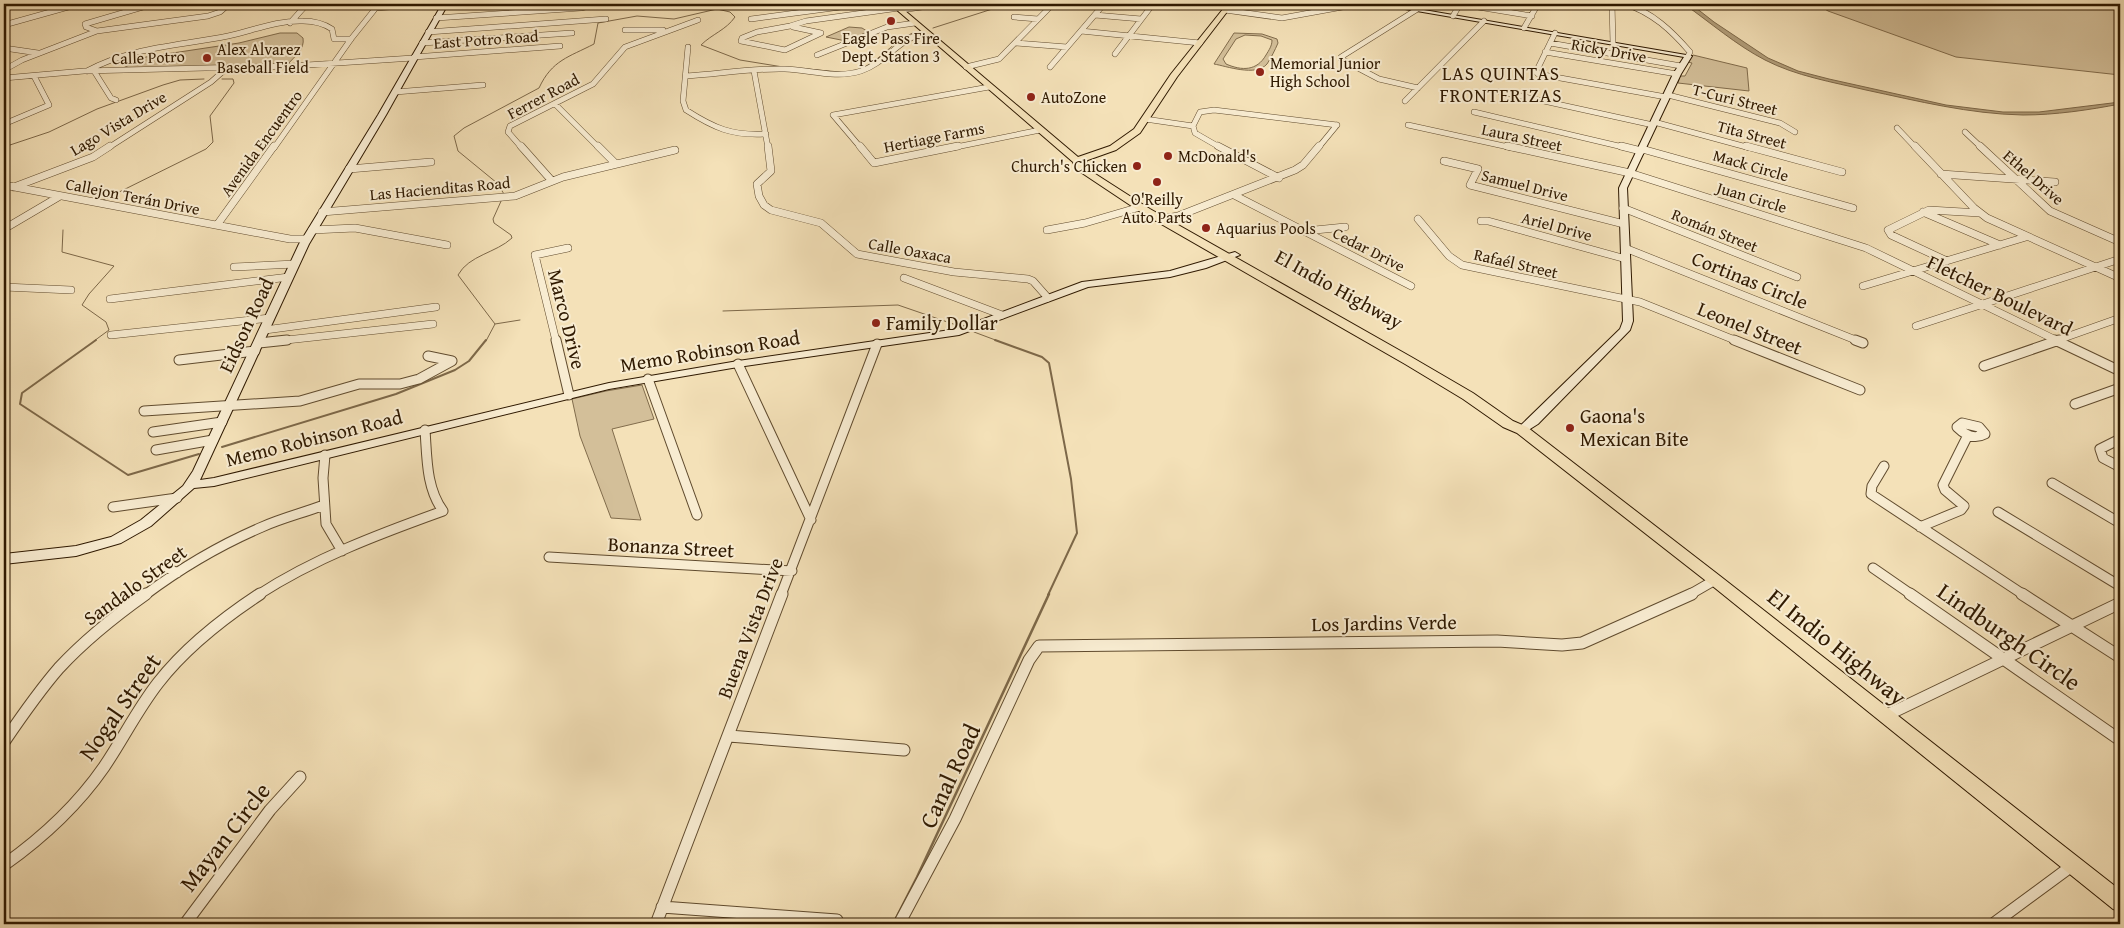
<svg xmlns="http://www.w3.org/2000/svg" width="2124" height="928" font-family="'Gentium Book Plus',serif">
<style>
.green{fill:#d3bf99;stroke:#816c4c;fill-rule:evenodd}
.water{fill:#b19d79;stroke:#7d6849}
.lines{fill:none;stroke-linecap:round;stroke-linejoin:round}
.stream-far2{stroke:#7d6849;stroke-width:1}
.stream-far1{stroke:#7d6849;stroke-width:2}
.stream{stroke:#7d6849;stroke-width:2.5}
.street-far3-casing{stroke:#604b2e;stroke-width:6}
.street-far2-casing{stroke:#604b2e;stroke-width:8}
.street-far1-casing{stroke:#604b2e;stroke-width:11}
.street-casing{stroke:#604b2e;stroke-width:13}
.secondary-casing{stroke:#2f1900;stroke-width:2}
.primary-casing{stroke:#2f1900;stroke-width:2}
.street-far3{stroke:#f8ecd1;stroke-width:5}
.street-far2{stroke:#f8ecd1;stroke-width:7}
.street-far1{stroke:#f8ecd1;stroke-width:9}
.street{stroke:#f8ecd1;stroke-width:11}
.secondary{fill:#f8ecd1;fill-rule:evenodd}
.primary{fill:#f4e1b8;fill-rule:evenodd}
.poi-dot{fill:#8f2418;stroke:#f8ecd1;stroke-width:2}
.labels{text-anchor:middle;stroke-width:4;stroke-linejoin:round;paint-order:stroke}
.far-poi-label{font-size:16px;fill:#2f1900;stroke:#f8ecd1;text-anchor:start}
.far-street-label{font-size:16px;fill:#2f1900;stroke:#f8ecd1}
.far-quarter-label{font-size:19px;letter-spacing:1px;fill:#2f1900;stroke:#f8ecd1}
.street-label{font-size:20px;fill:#2f1900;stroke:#f8ecd1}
.poi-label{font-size:20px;fill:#2f1900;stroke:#f8ecd1;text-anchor:start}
.near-street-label{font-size:24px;fill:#2f1900;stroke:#f8ecd1}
</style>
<rect width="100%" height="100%" fill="#f4e1b8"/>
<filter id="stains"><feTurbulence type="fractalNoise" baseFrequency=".004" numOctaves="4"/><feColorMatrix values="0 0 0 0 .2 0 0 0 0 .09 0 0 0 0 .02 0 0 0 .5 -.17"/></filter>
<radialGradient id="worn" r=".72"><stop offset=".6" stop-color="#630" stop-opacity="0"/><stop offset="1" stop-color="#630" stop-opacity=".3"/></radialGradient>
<path class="green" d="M1817 4H2120V75L1956 57 1828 11Z
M849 27 862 28 870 33 846 41 826 37Z
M280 33H297L303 38C305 49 295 56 288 64L121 69 146 57 239 43Z
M1234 33 1262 34 1277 39 1278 43C1275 50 1271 58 1267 64 1256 77 1226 66 1214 64ZM1245 35 1261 36 1272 40C1272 46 1269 50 1266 55 1257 71 1242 71 1226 64L1223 59 1236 39Z
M1693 55 1747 68 1749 91 1678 83 1680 76H1685L1692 63 1687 62Z
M642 385 654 419 612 429 641 520 611 518 580 436 572 399 606 391Z"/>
<path class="water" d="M1684 4H1691L1714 22 1768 58 1798 71 1829 79 1946 105 2003 112H2039L2120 102V104C2089 110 2055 115 2023 115 1969 114 1918 101 1866 90 1832 82 1796 76 1765 60 1736 45 1711 23 1684 4Z"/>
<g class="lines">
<path class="stream-far2" d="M933 28 1008 4
M872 63 902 38 915 32
M807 69 840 72
M4 147 49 132 97 109 163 85 180 80 204 79
M504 194 497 183 458 151 454 136 464 128 539 88C552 60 569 57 594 44L598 23 637 16 674 19 717 9 730 12 735 17C726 30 712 34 701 45L740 60 783 67
M101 201 206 149 213 142 210 116 234 83 233 79H222
M63 230 62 252 114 266 89 294 82 305 106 322 109 330 94 341
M723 311 898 305 962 327
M495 324 520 320
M974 332 998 341
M486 341 495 324 458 275C469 255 496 253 512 238L511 235 494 223 493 219 502 199"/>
<path class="stream-far1" d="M96 340 22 393 20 404 128 475 199 454
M995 340 1042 357 1049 363 1071 479 1077 533 1048 595
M222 447 396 394 455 370 469 361 486 340"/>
<path class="stream" d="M893 924 917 877 1049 594"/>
<defs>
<path id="street-far3" d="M740 4H745
M1296 4 1326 8
M1460 4 1532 16
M1612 4 1613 43
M1625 4C1652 12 1672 31 1690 52L1688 56
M622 6 631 4
M375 8 431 4
M901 10 943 4
M1225 10 1282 18 1359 4
M1416 10 1341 57V59L1379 79 1418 88
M1095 15 1141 19
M1453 16 1460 4
M1014 17 1038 19
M436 18 581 8 597 4
M751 19 863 4
M290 23 307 4
M4 25 79 4
M793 27 821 33 785 50 741 41 742 38 757 32 790 26 806 21 899 8
M1524 28 1538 4
M625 30H663
M97 31 208 16 220 12 229 4
M1081 31 1200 43
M428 32 606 19
M1555 33 1536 72 1538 74 1666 97
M422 43 572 33
M1016 43 1067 47
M1550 43 1681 66
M688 47 683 101 686 110C714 128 732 136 766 134
M4 48 38 53
M1545 52 1677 74
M1115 54 1153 4
M817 55 887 27 915 23
M414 57 560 46
M966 67 999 59 1053 4
M1050 67 1104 4
M4 70 22 60 97 31 86 27 85 24 153 4
M87 71C131 47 179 46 228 36 252 31 277 20 303 21 313 21 323 23 332 29L334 39H351
M94 71 111 98 116 100
M754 71 768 148
M686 76C719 74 752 68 785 69 810 70 836 79 861 71 885 63 899 39 925 32
M4 78 84 71 292 66 413 58
M1498 91 1653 125
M395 92 483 85
M1668 95 1780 123 1795 132
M1405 101 1484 21
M555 104 599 148
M1474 112 1627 148
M1145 119 1193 126
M1654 122 1750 148
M4 124 49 105 34 76
M1408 125 1513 148
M1897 128 1916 148
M1965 132 1982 148
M108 148 211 82 228 67
M274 148 351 39 379 4
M522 148 508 132 510 126 593 84 625 47 698 20
M861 148 833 115 989 87
M951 148 1040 130
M1221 148 1195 133 1193 126 1200 112 1214 110 1337 125
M1318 148 1337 125"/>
<path id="street-far2" d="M521 146 552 181
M598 146 616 164
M768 146 771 171 757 184 759 196 764 205 771 210 821 223 857 254 954 272 1028 279 1033 281 1048 298
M860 146 874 163 958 146
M1218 146 1279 178
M1507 146 1630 173 1866 248 2058 341
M1621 146 1641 151
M1746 146 1842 172
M1915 146 1974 208 1987 218 2120 278
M1980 146 2050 211 2120 242
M1642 149 1853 208
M1444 161 1478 169 1470 185 1624 224
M349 169 431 162
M1941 174 2055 182
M4 185 290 239H307
M14 187 93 157 110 146
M1234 195 1411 286
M1623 208 1797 277
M322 212 515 196 563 177 675 150
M1923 212 2000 245
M1161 219 1178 216 1295 170 1303 165 1319 146
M1418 219 1449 256 1462 265 1640 302 1737 341
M1481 221H1488L1626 259
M217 225 274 146
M4 229 60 196
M312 230 355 228 447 245
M1047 230 1085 223 1140 207
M1305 231 1345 227
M1625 248 1858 341
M1947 261 1891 235 1888 230 1929 210 1980 213
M234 267 295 264
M904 278 1002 315
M1863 286 2026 237
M4 287 71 290
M110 299 289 277
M1916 326 2120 259
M265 330 436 307
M111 335 270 318
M277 341 433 324
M556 341 535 255 568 248
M2055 341 2120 318"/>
<path id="street-far1" d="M556 340 569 395
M1734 340 1860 390
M1855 340 1863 343
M2055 340 2120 371
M259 343 287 340
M179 360 255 351
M738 364 811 520
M1984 366 2059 340
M648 379 697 515
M2075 404 2120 388
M144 411 300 401 359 384H400L419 379 452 361 428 356
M1962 423 1979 427 1985 434C1974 440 1965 435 1957 427Z
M153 432 222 422
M2120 439 2100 449 2103 458 2120 467
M156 450 213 440
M325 455 323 478 326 524 342 551
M1884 466 1872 486 1871 494 2024 595
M2052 483 2120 523
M113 507 177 498
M1998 512 2120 586
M1920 527 1961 510 1964 506 1945 490 1943 485 1968 435
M549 557 792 571
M164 566 177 573
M1873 568 1912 595
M145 595C181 568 220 545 262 527 282 518 303 513 324 505
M258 595C315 558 379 534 443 511 426 488 427 457 425 430
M781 595 877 344
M1689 595 1715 580"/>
<path id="street" d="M1910 594 2120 740
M2022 594 2120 657
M1885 716 2120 603
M729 736 904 750
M4 742C21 717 39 691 59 668 85 640 115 616 146 594
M4 865C42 838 77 806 104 767 123 739 137 710 158 683 186 647 222 619 260 594
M662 907 837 920
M185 924 270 810 300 777
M656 924 782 594
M899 924 955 819 1029 660 1039 646 1497 641 1562 645 1582 643 1692 594
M1993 924 2073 865"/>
<path id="secondary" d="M442 4H448L386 115 309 244 200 480 214 478 609 383 738 361 957 329 1082 282 1170 271 1235 252 1240 255 1206 268 1170 277 1088 287 959 335 738 367 609 389 214 486 194 488 151 526 121 543 76 556 4 564V554L76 546 111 537 141 520 183 486 193 471 299 244 378 115Z
M1376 4H1389L1692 56 1681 74 1627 188 1633 321 1630 330 1538 424 1522 434 1516 430 1620 329 1623 321 1619 188 1673 74 1684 57Z"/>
<path id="primary" d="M890 4H897L1078 157 1110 146 1134 129 1171 74 1227 4H1233L1177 77 1140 133 1116 150 1085 161 1090 165 1086 168 1150 209 1413 358 1473 393 1513 421 1527 427 1720 576 2120 890V911L2113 909 1710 584 1517 433 1503 427 1463 399 1405 364 1142 213 1076 169 1073 162Z"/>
</defs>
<use href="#street-far3" class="street-far3-casing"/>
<use href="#street-far2" class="street-far2-casing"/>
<use href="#street-far1" class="street-far1-casing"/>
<use href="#street" class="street-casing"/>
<use href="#secondary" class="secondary-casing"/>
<use href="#primary" class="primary-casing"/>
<use href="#street-far3" class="street-far3"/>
<use href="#street-far2" class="street-far2"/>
<use href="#street-far1" class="street-far1"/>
<use href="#street" class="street"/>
<use href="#secondary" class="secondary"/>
<use href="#primary" class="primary"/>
</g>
<g class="poi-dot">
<circle cx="891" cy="21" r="5"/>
<circle cx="207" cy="58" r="5"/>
<circle cx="1260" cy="72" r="5"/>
<circle cx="1031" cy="97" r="5"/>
<circle cx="1168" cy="156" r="5"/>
<circle cx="1137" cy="166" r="5"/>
<circle cx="1157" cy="182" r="5"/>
<circle cx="1206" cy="228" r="5"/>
<circle cx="876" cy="323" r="5"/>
<circle cx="1570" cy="428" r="5"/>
</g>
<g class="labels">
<g class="far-poi-label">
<text x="891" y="44" text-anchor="middle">Eagle Pass Fire<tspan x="891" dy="18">Dept. Station 3</tspan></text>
<text x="217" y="55">Alex Alvarez<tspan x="217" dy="18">Baseball Field</tspan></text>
<text x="1270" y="69">Memorial Junior<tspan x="1270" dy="18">High School</tspan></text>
<text x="1041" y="103">AutoZone</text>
<text x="1178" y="162">McDonald's</text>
<text x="1127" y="172" text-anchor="end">Church's Chicken</text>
<text x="1157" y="205" text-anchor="middle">O'Reilly<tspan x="1157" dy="18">Auto Parts</tspan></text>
<text x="1216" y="234">Aquarius Pools</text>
</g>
<g class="far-street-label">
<text transform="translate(486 39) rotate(-4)" y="6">East Potro Road</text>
<text transform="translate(1609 50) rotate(10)" y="6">Ricky Drive</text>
<text transform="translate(148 57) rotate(-2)" y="6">Calle Potro</text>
<text transform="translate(543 96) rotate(-28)" y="6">Ferrer Road</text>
<text transform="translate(1735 99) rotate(14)" y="6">T-Curi Street</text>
<text transform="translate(118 123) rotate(-31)" y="6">Lago Vista Drive</text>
<text transform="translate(1752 134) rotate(15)" y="6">Tita Street</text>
<text transform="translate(934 137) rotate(-11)" y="6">Hertiage Farms</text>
<text transform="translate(1522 137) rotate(12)" y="6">Laura Street</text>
<text transform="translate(261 143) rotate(-54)" y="6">Avenida Encuentro</text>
<text transform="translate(1751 165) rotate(16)" y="6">Mack Circle</text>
<text transform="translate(2034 177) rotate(41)" y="6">Ethel Drive</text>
<text transform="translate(1525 185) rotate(14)" y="6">Samuel Drive</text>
<text transform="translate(440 188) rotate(-5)" y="6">Las Hacienditas Road</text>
<text transform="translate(133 196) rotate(11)" y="6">Callejon Terán Drive</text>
<text transform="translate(1752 197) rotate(17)" y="6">Juan Circle</text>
<text transform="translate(1557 226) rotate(15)" y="6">Ariel Drive</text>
<text transform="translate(1715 230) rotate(22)" y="6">Román Street</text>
<text transform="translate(1369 249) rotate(27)" y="6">Cedar Drive</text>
<text transform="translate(910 250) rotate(10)" y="6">Calle Oaxaca</text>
<text transform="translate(1516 263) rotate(13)" y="6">Rafaél Street</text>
</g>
<g class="far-quarter-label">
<text x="1501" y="80">LAS QUINTAS<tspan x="1501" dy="22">FRONTERIZAS</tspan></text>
</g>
<g class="street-label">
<text transform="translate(1750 280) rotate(22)" y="7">Cortinas Circle</text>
<text transform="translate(1339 289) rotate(29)" y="7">El Indio Highway</text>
<text transform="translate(2000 295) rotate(26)" y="7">Fletcher Boulevard</text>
<text transform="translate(567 319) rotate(76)" y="7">Marco Drive</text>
<text transform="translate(246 325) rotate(-65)" y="7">Eidson Road</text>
<text transform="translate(1750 328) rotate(22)" y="7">Leonel Street</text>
<text transform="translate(710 351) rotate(-9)" y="7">Memo Robinson Road</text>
<text transform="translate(314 438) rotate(-14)" y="7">Memo Robinson Road</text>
<text transform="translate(671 547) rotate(3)" y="7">Bonanza Street</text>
<text transform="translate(135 585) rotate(-36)" y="7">Sandalo Street</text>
<text transform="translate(1384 623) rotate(-1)" y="7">Los Jardins Verde</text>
<text transform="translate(750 628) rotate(-69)" y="7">Buena Vista Drive</text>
</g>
<g class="poi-label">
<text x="886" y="330">Family Dollar</text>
<text x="1580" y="423">Gaona's<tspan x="1580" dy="23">Mexican Bite</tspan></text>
</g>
<g class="near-street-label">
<text transform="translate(2009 637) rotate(35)" y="8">Lindburgh Circle</text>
<text transform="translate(1837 647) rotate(39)" y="8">El Indio Highway</text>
<text transform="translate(120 707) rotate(-55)" y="8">Nogal Street</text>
<text transform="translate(950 776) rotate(-65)" y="8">Canal Road</text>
<text transform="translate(225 837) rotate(-52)" y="8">Mayan Circle</text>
</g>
</g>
<rect width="2124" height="928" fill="none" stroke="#f4e1b8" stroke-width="20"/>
<rect x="5" y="5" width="2114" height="918" fill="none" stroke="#2f1900" stroke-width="2.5"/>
<rect x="10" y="10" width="2104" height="908" fill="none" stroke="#2f1900"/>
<rect width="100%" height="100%" filter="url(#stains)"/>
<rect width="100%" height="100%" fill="url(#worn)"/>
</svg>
